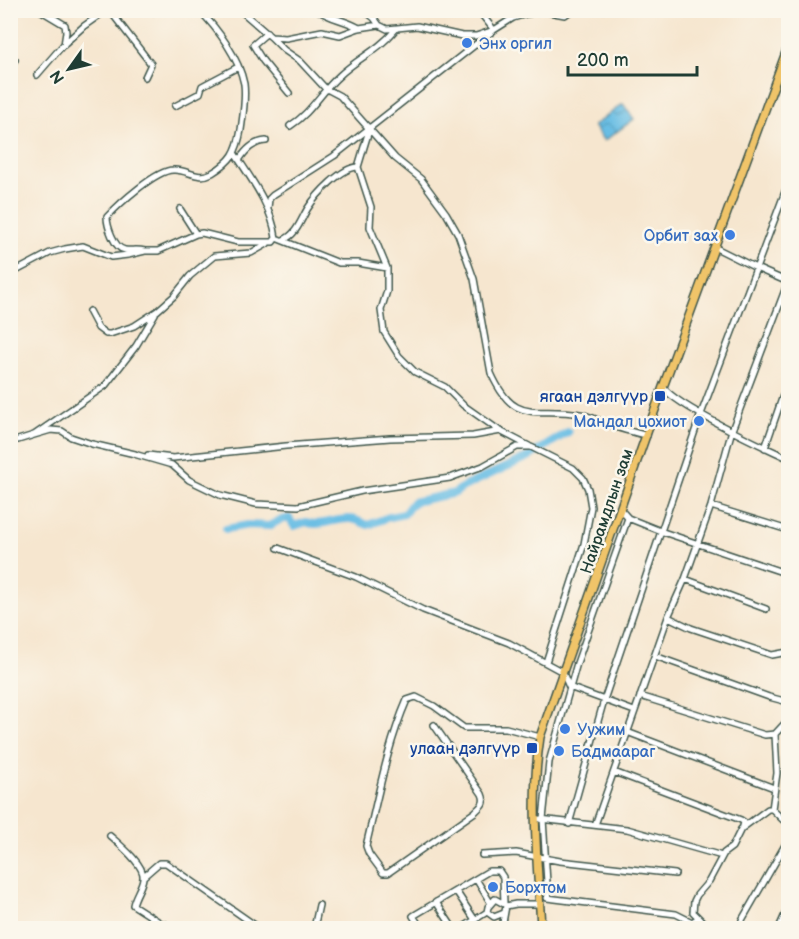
<svg xmlns="http://www.w3.org/2000/svg" width="799" height="939" font-family="'Balsamiq Sans',sans-serif">
<style>
.water{fill:url(#water-waves);stroke:#437d8c;stroke-width:1.5}
.lines{fill:none;stroke-linecap:round;stroke-linejoin:round}
.river{stroke:#67bde4;stroke-width:8}
.minor-casing{stroke:#3f564b;stroke-width:8}
.major-casing{stroke:#3f564b;stroke-width:10}
.minor{stroke:#fff;stroke-width:5}
.major{stroke:#f0c469;stroke-width:7}
.shop-dot{fill:#3f7fe0;stroke:#fbf7ec;stroke-width:2}
.transit-dot{fill:#1a4fb4;stroke:#fbf7ec;stroke-width:2}
.labels{text-anchor:middle;stroke-width:5;stroke-linejoin:round;paint-order:stroke}
.shop-label{font-size:16px;fill:#366cbe;stroke:#fbf7ec;text-anchor:start}
.transit-label{font-size:16px;fill:#164399;stroke:#fbf7ec;text-anchor:end}
.street-label{font-size:16px;fill:#1f3d34;stroke:#fbf7ec}
</style>
<defs>
<pattern id="water-waves" width="16" height="10" patternUnits="userSpaceOnUse" patternTransform="scale(1.5)"><rect width="16" height="10" fill="#67bde4"/><path d="M0 5q4-4 8 0t8 0" fill="none" stroke="#549bba"/></pattern>
</defs>
<rect width="100%" height="100%" fill="#fbf7ec"/>
<filter id="ink" filterUnits="userSpaceOnUse"><feTurbulence type="fractalNoise" baseFrequency=".0167" numOctaves="2"/><feDisplacementMap in="SourceGraphic" scale="12" xChannelSelector="R" yChannelSelector="G"/><feConvolveMatrix kernelMatrix="1 2 1 2 8 2 1 2 1" color-interpolation-filters="sRGB"/></filter>
<filter id="wash" filterUnits="userSpaceOnUse"><feTurbulence type="fractalNoise" baseFrequency=".008" numOctaves="4" result="noise"/><feDisplacementMap in="SourceGraphic" scale="24" xChannelSelector="R" yChannelSelector="G"/><feGaussianBlur stdDeviation="1.35" result="paint"/><feColorMatrix in="noise" values="0 0 0 0 0 0 0 0 0 0 0 0 0 0 0 0 0 1.4 0 .05"/><feComposite in="paint" operator="in"/></filter>
<g filter="url(#wash)">
<rect width="100%" height="100%" fill="#f6e6cf"/>
<path class="water" d="M623 104 634 119 604 141 593 126Z"/>
<g class="lines">
<path class="river" d="M226 529 248 525 269 526 278 521 289 518 294 526 306 522C320 528 335 518 350 519 356 519 362 523 368 525L389 517 404 514 413 502 455 493 463 487 530 456 568 432"/>
</g>
</g>
<g filter="url(#ink)">
<g class="lines">
<defs>
<path id="minor" d="M40 10 65 25 66 32 64 45
M151 10 153 12 155 10
M240 10 271 37 286 38 322 31 340 35 359 28 379 25 387 29 417 26 462 36H476L494 30 513 18 526 14 543 11 565 15 572 10
M318 10C330 19 346 20 359 28
M364 10 374 18 379 25
M111 12 151 64 145 77
M483 16 494 10
M267 33 253 45 263 61 289 93
M271 37 284 50 300 61 325 88 340 96 395 158 421 179 446 213 458 234 474 279 491 373C515 427 535 406 580 414 590 416 601 422 611 425 622 430 635 432 647 436
M10 57 15 60
M779 73 788 76
M37 75 63 45 84 26 101 14H111L115 10
M175 106 200 93 202 86 238 67
M290 126C311 113 321 92 339 76 359 57 377 52 396 29
M370 127 358 167 371 207 370 227 387 268V291L381 310 384 332 399 356 415 372 445 387 463 405 500 431 529 446
M239 160C246 150 253 142 266 141
M268 208 269 199 273 195 334 156 494 30 478 10
M180 209 196 234
M276 238 339 263H358L387 268
M283 240C297 235 301 219 308 208 317 194 342 167 358 167
M716 248 756 268 788 282
M145 251C136 249 132 251 125 250 114 249 107 225 107 217 119 204 156 170 173 170 188 169 197 181 212 173 232 161 237 152 241 130 243 115 246 99 244 84 239 58 218 29 199 10
M16 271 50 253 65 249 83 246 111 257 128 255 145 251H158L196 234 202 233 238 242H273L276 238C272 207 252 180 235 154
M89 311 98 328 106 334H110L134 326 157 311 174 296 190 276 214 256 251 253 267 244
M663 387C676 406 764 447 788 458
M34 435 51 430 62 431 71 437 92 444 135 454
M18 440 34 435 105 386 136 346 155 314
M765 448 788 381
M134 454 172 465 189 480 220 495 256 504 298 506 362 491 450 478 483 466 517 447H531L573 468 583 478 588 489 591 507 584 544 546 662
M148 455 173 458 286 446 390 438 473 436 501 431
M711 506 788 530
M620 509 628 518 663 532 788 574
M278 548 356 577 423 610 509 643 559 670 563 673 569 687 634 711
M685 579 766 609
M668 617 691 628 772 655 788 652
M655 656 769 697 788 702
M788 664 787 676 788 684
M640 696 765 735 775 734 788 720
M434 725 482 794C486 803 481 806 475 812L388 873H383L369 854 366 846C378 797 387 746 407 700L416 697 434 706 464 728H506L540 737
M627 732 774 788
M614 772 741 820 744 822 743 826
M772 809 777 773 775 734
M540 819 627 829 722 856
M569 824 604 700 698 422 788 184
M595 825 668 617 685 579 711 506 732 430 788 282
M110 836C119 844 145 865 143 878 142 887 135 895 133 905L161 923 177 928
M482 855 516 853 560 861 675 874
M144 876 159 863H166L259 928
M476 879 490 902
M456 891 475 920
M547 898 676 914 692 922 698 918
M548 898 543 819 549 762 577 663 628 518
M436 902 453 928
M504 913 494 917 487 912 488 907 495 899 504 904
M742 920 788 840
M314 928 319 905
M421 928 413 916 489 871H499L503 877 504 903
M462 928 487 912
M502 928 506 906 516 904H540
M709 928 693 912 694 901 697 895 709 881 724 853 732 847 741 829 768 809H772L783 820 788 821
M779 928 788 908"/>
<path id="major" d="M541 928C538 865 530 801 540 737L663 387 788 47"/>
</defs>
<use href="#minor" class="minor-casing"/>
<use href="#major" class="major-casing"/>
<use href="#minor" class="minor"/>
<use href="#major" class="major"/>
</g>
</g>
<g class="shop-dot">
<circle cx="467" cy="43" r="6"/>
<circle cx="730" cy="235" r="6"/>
<circle cx="699" cy="421" r="6"/>
<circle cx="565" cy="729" r="6"/>
<circle cx="559" cy="751" r="6"/>
<circle cx="493" cy="887" r="6"/>
</g>
<g class="transit-dot">
<rect x="654" y="390" width="12" height="12" rx="3"/>
<rect x="526" y="742" width="12" height="12" rx="3"/>
</g>
<g class="labels">
<g class="shop-label">
<text x="479" y="49">Энх оргил</text>
<text x="718" y="241" text-anchor="end">Орбит зах</text>
<text x="687" y="427" text-anchor="end">Мандал цохиот</text>
<text x="577" y="735">Уужим</text>
<text x="571" y="757">Бадмаараг</text>
<text x="505" y="893">Борхтом</text>
</g>
<g class="transit-label">
<text x="648" y="402">ягаан дэлгүүр</text>
<text x="520" y="754">улаан дэлгүүр</text>
</g>
<g class="street-label">
<text transform="translate(606 511) rotate(-71)" y="6">Найрамдлын зам</text>
</g>
</g>
<rect width="799" height="939" fill="none" stroke="#fbf7ec" stroke-width="36"/>
<g transform="translate(69 69) rotate(236)" stroke="#fbf7ec" stroke-width="4.5" paint-order="stroke">
<path d="M0-4.5L10 22L0 15L-10 22Z" fill="#1f3d34"/>
<text y="-9" font-size="16" font-weight="bold" text-anchor="middle" fill="#1f3d34">N</text>
</g>
<path d="M568 66v9h129v-9" fill="none" stroke="#1f3d34" stroke-width="3"/>
<text x="577" y="66" font-size="18" fill="#1f3d34" stroke="#fbf7ec" stroke-width="4.5" paint-order="stroke">200 m</text>
</svg>
